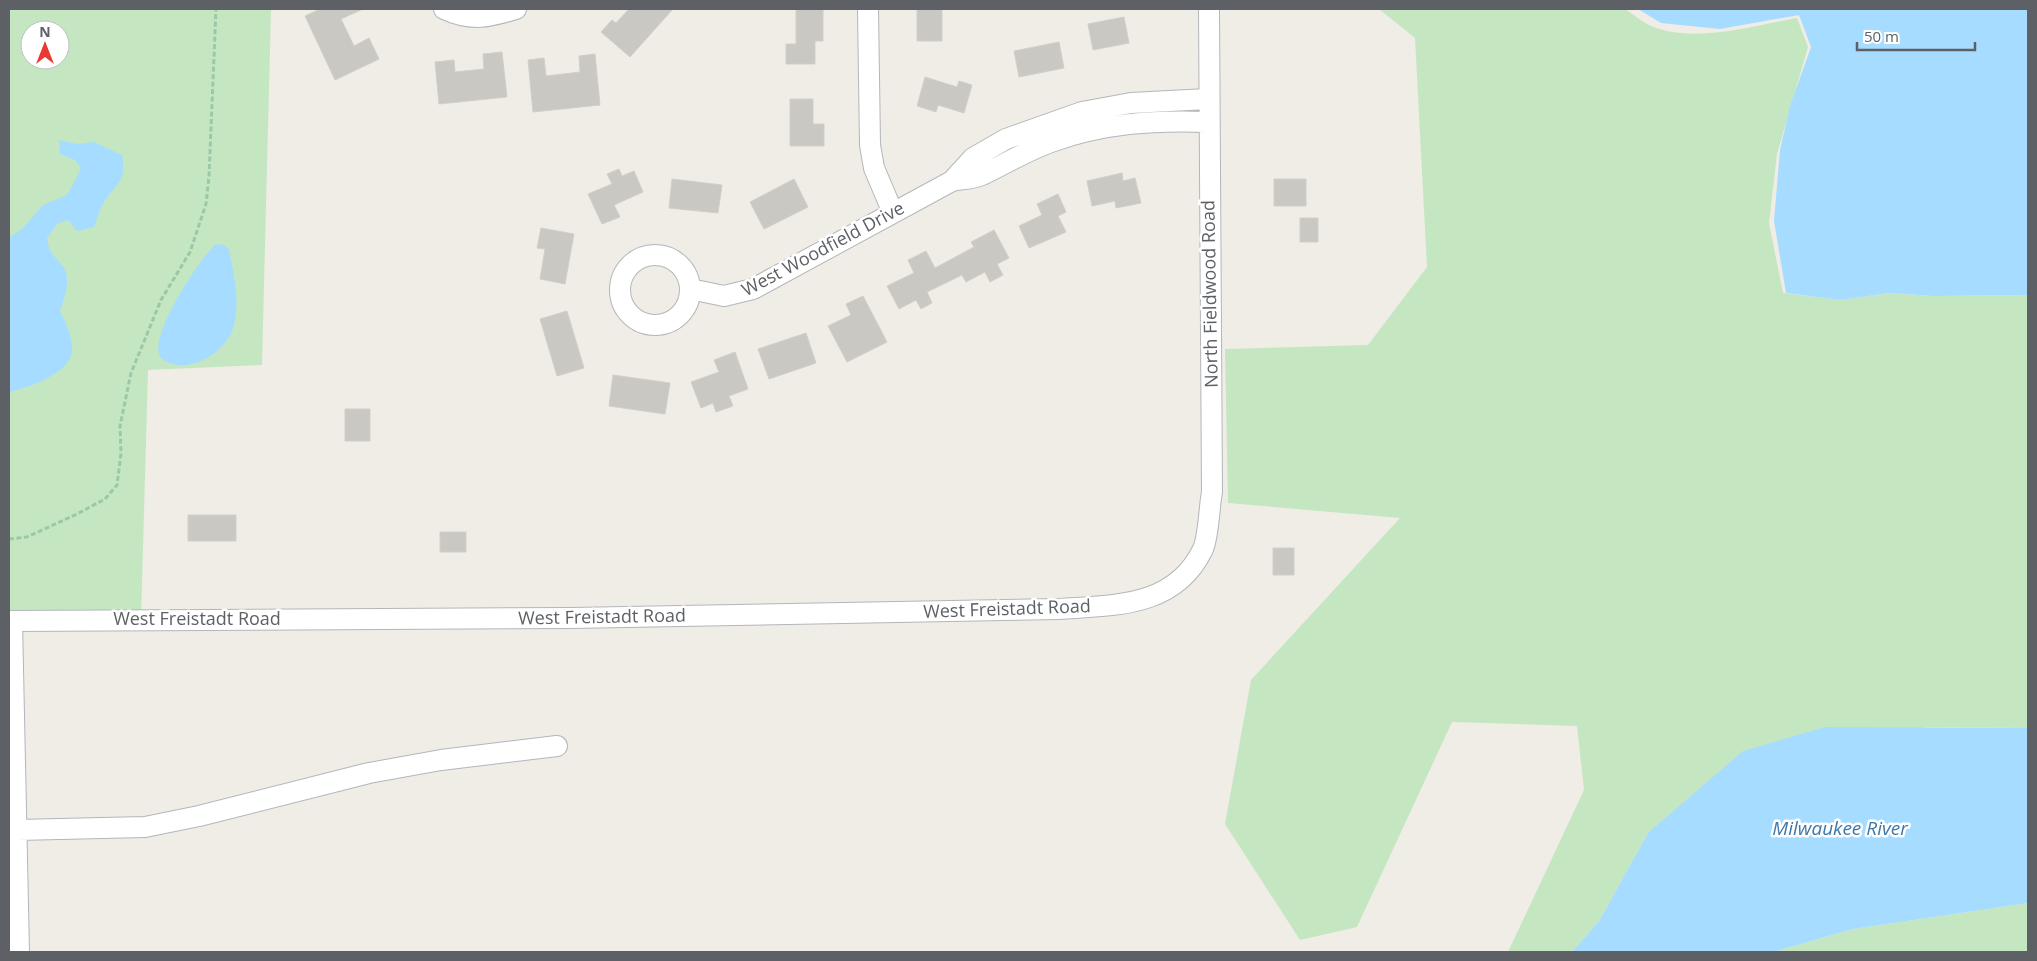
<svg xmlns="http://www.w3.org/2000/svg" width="2037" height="961" font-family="'Open Sans',sans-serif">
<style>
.green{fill:#c4e7c2;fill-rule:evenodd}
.water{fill:#a6dcff}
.building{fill:#cac8c3;stroke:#d4cfc4}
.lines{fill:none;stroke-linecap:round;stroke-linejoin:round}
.minor-casing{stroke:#b3b6ba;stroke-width:22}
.path{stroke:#9bc8a6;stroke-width:3;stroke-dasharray:5 2.5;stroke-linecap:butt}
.minor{stroke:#fff;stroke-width:20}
.labels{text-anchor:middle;stroke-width:5;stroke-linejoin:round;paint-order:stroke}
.street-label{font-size:18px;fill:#5d6166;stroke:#fff}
.water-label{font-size:19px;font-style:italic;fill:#3f77a9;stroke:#fff}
</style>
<rect width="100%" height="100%" fill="#efede6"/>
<path class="green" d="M9 9H271L262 365 148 370 141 619 12 621 9 899ZM30 30H60V60H30Z
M1379 9H1625C1633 14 1642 22 1651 26 1694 44 1753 26 1797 18L1808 47 1777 154 1769 223 1783 293 1840 300 1889 293 1933 296 2028 295V728L1927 727 1648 833 1599 921 1572 952H1508L1584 790 1577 726 1452 722 1357 927 1300 940 1225 824 1251 680 1400 518 1228 503 1225 349 1368 345 1427 267 1415 38Z
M2028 903V952H1773L1853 929Z"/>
<path class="water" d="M1638 9H2028V295L1933 296 1889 293 1840 300 1786 293 1774 221 1780 150 1790 106 1811 47 1799 15 1720 29 1661 23Z
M59 140 77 144 94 142 122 155C127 183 115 184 103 204 99 211 97 220 94 227L77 231 68 220 58 223 47 238C49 255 55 255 64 268 71 280 64 299 60 311 66 323 73 339 72 352 70 374 26 388 9 392V238L22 229 43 205 67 195 81 169 75 160 60 154Z
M216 244 224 245 229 249C234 275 240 299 234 325 229 348 197 371 173 364 169 363 163 361 160 356 148 336 200 258 216 244Z
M1825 727 2028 728V903L1853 929 1773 952H1572L1599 921 1648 833 1743 751Z"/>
<path class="building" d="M320 9H363L341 19 354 46 369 38 379 59 335 80 305 16Z
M629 9H673L630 57 601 32 612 20 616 23Z
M796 9H823V41H815V64H786V44H796Z
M917 9H942V41H917Z
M1124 17 1129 43 1093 50 1088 24Z
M1059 42 1064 68 1019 77 1014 51Z
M502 52 507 97 439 104 435 62 454 60 455 72 484 69 483 54Z
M595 54 600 105 533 112 528 60 544 58 546 76 580 72 579 56Z
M925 77 957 87 959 81 972 85 964 113 938 105 936 112 917 106Z
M790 99H813V124H824V146H790Z
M619 169 622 176 634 171 643 192 614 205 620 217 602 224 588 194 612 184 607 174Z
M1122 173 1123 181 1135 178 1141 203 1116 208 1115 201 1092 206 1087 181Z
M672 179 722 185 718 213 669 208Z
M794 179 808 207 764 229 750 202Z
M1274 179H1306V206H1274Z
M1058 194 1066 212 1058 216 1066 232 1029 248 1019 226 1042 215 1037 204Z
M1300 218H1318V242H1300Z
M541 228 574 234 565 284 540 279 545 249 537 248Z
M994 230 1009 258 997 264 1003 275 990 282 985 272 966 282 962 275 927 292 932 303 921 309 916 300 899 309 887 286 914 273 908 260 926 251 935 268 974 247 971 242Z
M863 296 887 342 847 362 828 326 851 315 846 304Z
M567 311 584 368 557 376 540 319Z
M806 333 816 363 769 379 758 349Z
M735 352 748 389 729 396 733 406 716 412 713 403 701 408 691 382 719 372 714 360Z
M613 375 670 383 665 414 609 406Z
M345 409H370V441H345Z
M188 515H236V541H188Z
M440 532H466V552H440Z
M1273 548H1294V575H1273Z"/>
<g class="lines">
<defs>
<path id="minor" d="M444 9C472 22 489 17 516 9
M868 9 870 145 874 168 893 213
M952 181 973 158 1006 139 1082 112 1131 103 1208 99
M620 290a35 35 0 1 1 70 0a35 35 0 1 1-70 0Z
M690 289 724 296 753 289 952 181C962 179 973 179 982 175 1005 164 1026 151 1051 142 1104 123 1153 120 1208 122
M9 621 571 618 1059 609C1114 605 1175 608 1203 549 1209 535 1209 507 1212 492L1209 9
M12 621 19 952
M17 830 145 827 199 816 369 773 441 760 557 746"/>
</defs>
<use href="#minor" class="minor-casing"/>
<path class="path" d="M9 539 27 537 77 514 105 499 117 485 121 453 120 426 131 373 161 300 190 252 206 204 209 176 216 9"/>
<use href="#minor" class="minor"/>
</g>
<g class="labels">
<g class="street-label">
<text transform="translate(823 249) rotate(-28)" y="6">West Woodfield Drive</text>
<text transform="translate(1210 294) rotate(-91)" y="6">North Fieldwood Road</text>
<text transform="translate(1007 609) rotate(-2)" y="6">West Freistadt Road</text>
<text transform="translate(602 617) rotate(-1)" y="6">West Freistadt Road</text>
<text x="197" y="625">West Freistadt Road</text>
</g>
<g class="water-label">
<text x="1840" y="835">Milwaukee River</text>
</g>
</g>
<rect width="2037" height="961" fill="none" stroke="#5d6166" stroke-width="20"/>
<g transform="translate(45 45)"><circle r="24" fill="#ffffff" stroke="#bec0c2"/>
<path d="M0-4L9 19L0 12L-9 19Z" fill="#ea3932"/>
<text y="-8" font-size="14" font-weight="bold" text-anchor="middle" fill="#5d6166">N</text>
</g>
<path d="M1857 42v8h118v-8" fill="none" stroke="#5d6166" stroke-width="2.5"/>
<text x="1864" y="42" font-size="15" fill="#5d6166" stroke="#ffffff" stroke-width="4" paint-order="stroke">50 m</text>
</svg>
